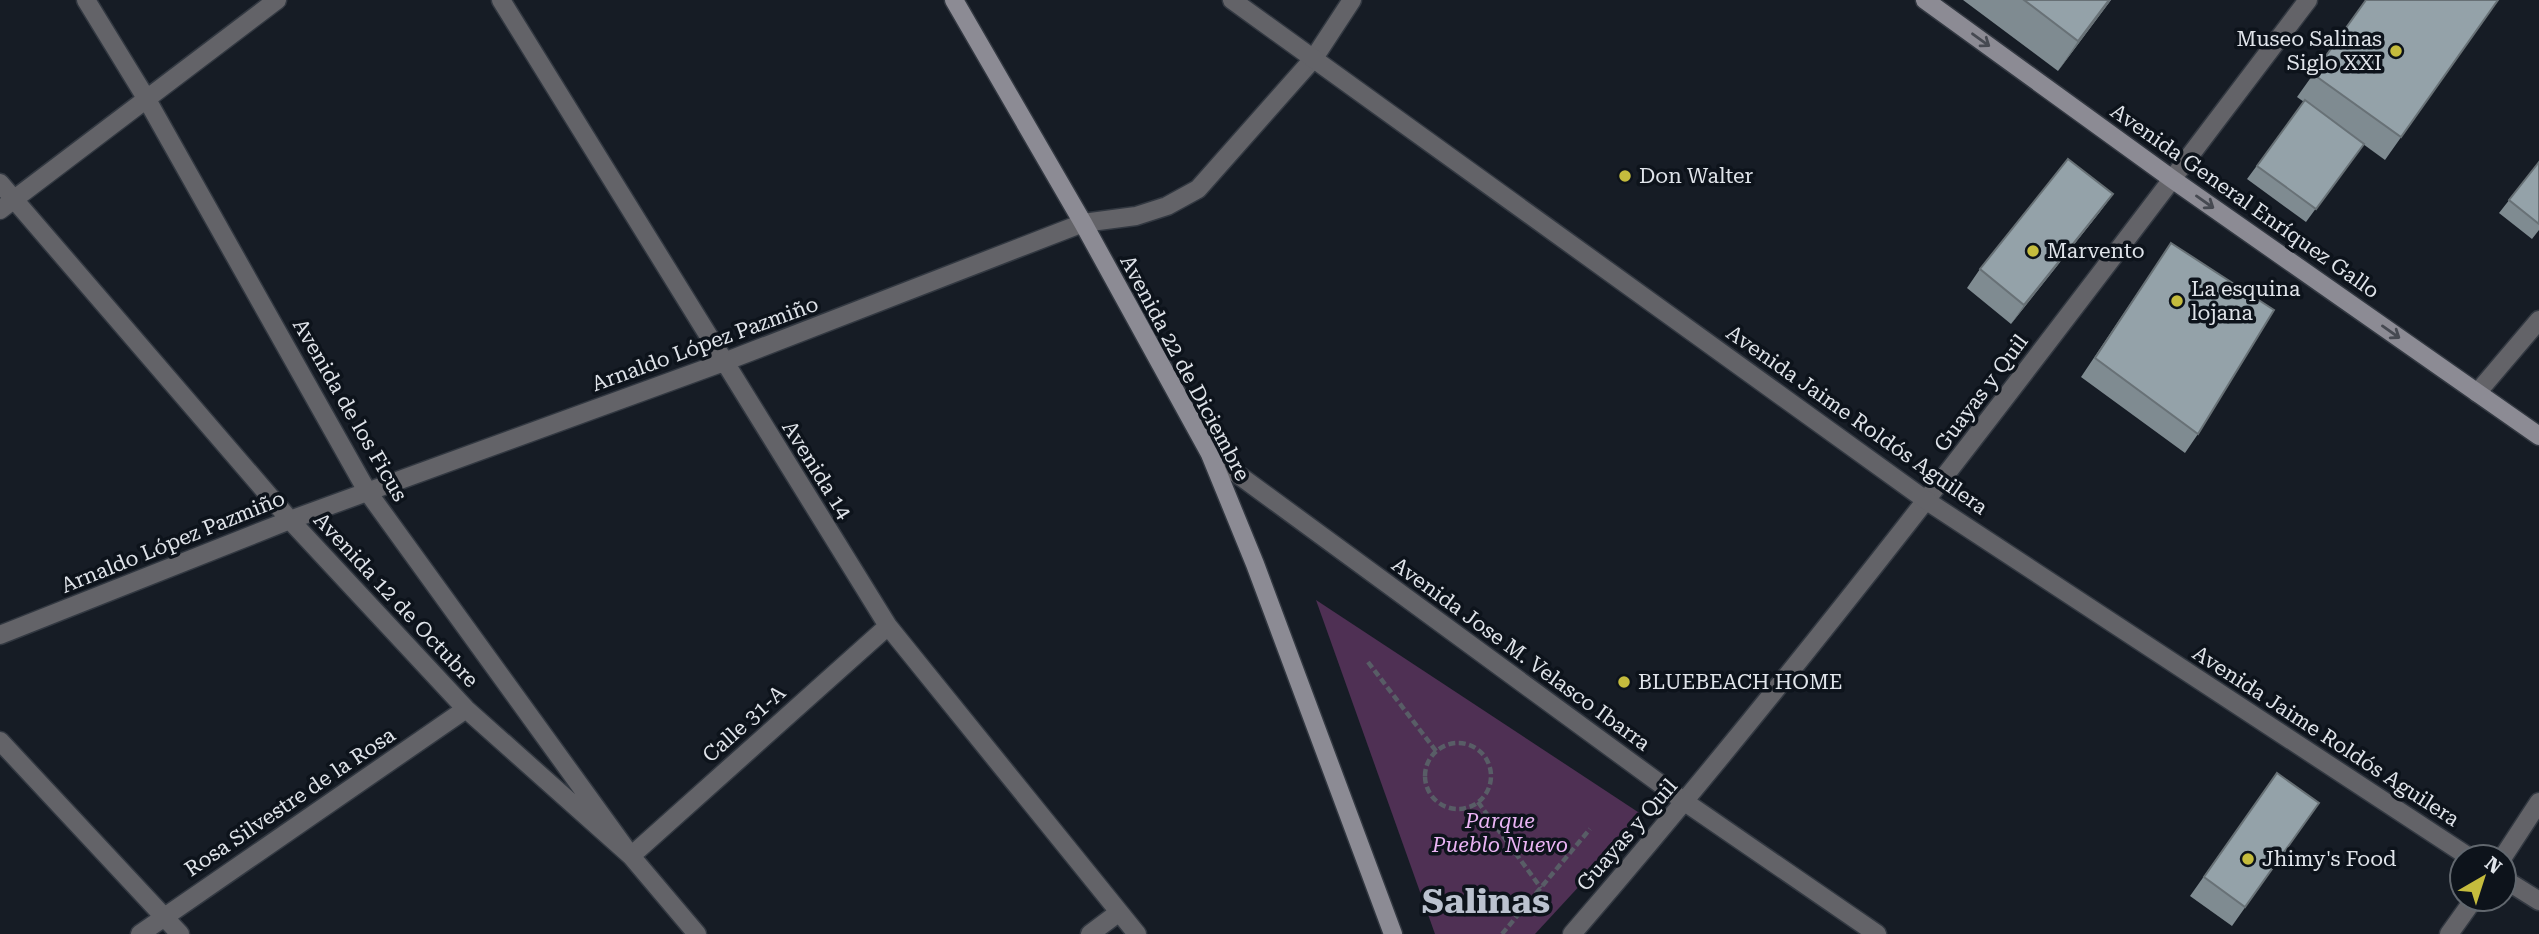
<svg xmlns="http://www.w3.org/2000/svg" width="2539" height="934" font-family="'Roboto Serif',serif">
<style>
.park{fill:#4f3054}
.lines{fill:none;stroke-linecap:round;stroke-linejoin:round}
.service-casing{stroke:#323841;stroke-width:21}
.minor-casing{stroke:#323841;stroke-width:21}
.tertiary-casing{stroke:#323841;stroke-width:21}
.secondary-casing{stroke:#323841;stroke-width:21}
.path{stroke:#585d66;stroke-width:4.5;stroke-dasharray:7 3.5;stroke-linecap:butt}
.service{stroke:#636368;stroke-width:18}
.minor{stroke:#636368;stroke-width:18}
.tertiary{stroke:#636368;stroke-width:18}
.secondary{stroke:#8c8b94;stroke-width:18}
.wall{fill:#7f8b91}
.shaded-wall{fill:#687176}
.building{fill:#94a2a9;stroke:#687176;stroke-width:2}
.oneway{stroke:#464951}
.poi-dot{fill:#c5bc3d;stroke:#0d131b;stroke-width:2.5}
.labels{text-anchor:middle;stroke-width:7;stroke-linejoin:round;paint-order:stroke}
.poi-label{font-size:21px;fill:#e0e4ea;stroke:#0d131b;text-anchor:start}
.street-label{font-size:21px;fill:#e0e4ea;stroke:#0d131b}
.park-label{font-size:21px;font-style:italic;fill:#eab4f4;stroke:#0d131b}
.town-label{font-size:35px;font-weight:bold;fill:#bbc2cf;stroke:#0d131b}
</style>
<rect width="100%" height="100%" fill="#161c25"/>
<path class="park" d="M1316 600 1644 816 1535 934H1435Z"/>
<g class="lines">
<defs>
<path id="service" d="M2477 393 2539 320"/>
<path id="minor" d="M86 0 146 98 367 491 631 856 888 626
M501 0 888 626 1137 934
M0 183 290 520 466 709 631 856 697 934
M0 210 277 0
M1210 454 1685 802 1877 934
M0 635 290 520 724 362 1083 223 1136 216 1167 206 1198 189 1314 58 1352 0
M0 741 180 934
M2503 857 2539 802
M140 934 466 709
M1090 934 1118 913
M1572 934C1831 634 2068 316 2308 0
M2449 934 2474 899"/>
<path id="tertiary" d="M1232 0 1927 501 2469 857
M2504 879 2539 901"/>
<path id="secondary" d="M954 0 1083 223 1210 454 1255 564 1393 934
M1925 0 2172 179 2539 436"/>
</defs>
<use href="#service" class="service-casing"/>
<use href="#minor" class="minor-casing"/>
<use href="#tertiary" class="tertiary-casing"/>
<use href="#secondary" class="secondary-casing"/>
<path class="path" d="M1368 662 1436 751
M1425 776a33 33 0 1 1 66 0a33 33 0 1 1-66 0Z
M1478 802 1541 888
M1502 934 1590 829"/>
<use href="#service" class="service"/>
<use href="#minor" class="minor"/>
<use href="#tertiary" class="tertiary"/>
<use href="#secondary" class="secondary"/>
</g>
<path class="wall" d="M1963 0H2111L2058 71Z
M2366 0H2498L2385 160 2363 144 2306 222 2247 179 2304 102 2297 97Z
M2539 162V230L2532 239 2499 213Z
M2113 194 2099 213 2011 324 1967 288 1980 269Z
M2171 243 2198 434 2185 453 2081 377Z
M2277 773 2319 803 2232 926 2190 896Z"/>
<path class="shaded-wall" d="M2109 0H2111L2058 71 2078 41Z
M2113 194 2099 213 2011 324 2024 305Z"/>
<path class="building" d="M2024 0H2109L2078 41Z
M2366 0H2498L2401 137 2313 74Z
M2305 100 2364 144 2316 209 2257 166Z
M2068 159 2113 194 2024 305 1980 269Z
M2539 162V224L2509 200Z
M2171 243 2274 310 2198 434 2095 358Z
M2277 773 2319 803 2245 907 2204 877Z"/>
<defs><path id="oneway-shaft" d="M-6 0H5M1.5-3L5.5 0L1.5 3" fill="none" stroke-width="1.6" stroke-linecap="round" stroke-linejoin="round" transform="scale(1.75)"/></defs>
<g class="oneway">
<use href="#oneway-shaft" transform="translate(1981 40) rotate(36)"/>
<use href="#oneway-shaft" transform="translate(2205 202) rotate(35)"/>
<use href="#oneway-shaft" transform="translate(2391 332) rotate(35)"/>
</g>
<g class="poi-dot">
<circle cx="2396" cy="51" r="7"/>
<circle cx="1625" cy="176" r="7"/>
<circle cx="2033" cy="251" r="7"/>
<circle cx="2177" cy="301" r="7"/>
<circle cx="1624" cy="682" r="7"/>
<circle cx="2248" cy="859" r="7"/>
</g>
<g class="labels">
<g class="poi-label">
<text x="2382" y="46" text-anchor="end">Museo Salinas<tspan x="2382" dy="24">Siglo XXI</tspan></text>
<text x="1639" y="183">Don Walter</text>
<text x="2047" y="258">Marvento</text>
<text x="2191" y="296">La esquina<tspan x="2191" dy="24">lojana</tspan></text>
<text x="1638" y="689">BLUEBEACH HOME</text>
<text x="2262" y="866">Jhimy's Food</text>
</g>
<g class="street-label">
<text transform="translate(2245 201) rotate(35)" y="7">Avenida General Enríquez Gallo</text>
<text transform="translate(705 344) rotate(-20)" y="7">Arnaldo López Pazmiño</text>
<text transform="translate(1185 368) rotate(62)" y="7">Avenida 22 de Diciembre</text>
<text transform="translate(1981 393) rotate(-53)" y="7">Guayas y Quil</text>
<text transform="translate(350 410) rotate(60)" y="7">Avenida de los Ficus</text>
<text transform="translate(1857 420) rotate(35)" y="7">Avenida Jaime Roldós Aguilera</text>
<text transform="translate(817 470) rotate(58)" y="7">Avenida 14</text>
<text transform="translate(173 542) rotate(-22)" y="7">Arnaldo López Pazmiño</text>
<text transform="translate(396 600) rotate(47)" y="7">Avenida 12 de Octubre</text>
<text transform="translate(1521 654) rotate(36)" y="7">Avenida Jose M. Velasco Ibarra</text>
<text transform="translate(744 724) rotate(-42)" y="7">Calle 31-A</text>
<text transform="translate(2326 736) rotate(33)" y="7">Avenida Jaime Roldós Aguilera</text>
<text transform="translate(290 802) rotate(-34)" y="7">Rosa Silvestre de la Rosa</text>
<text transform="translate(1627 835) rotate(-49)" y="7">Guayas y Quil</text>
</g>
<g class="park-label">
<text x="1500" y="828">Parque<tspan x="1500" dy="24">Pueblo Nuevo</tspan></text>
</g>
<g class="town-label">
<text x="1486" y="913">Salinas</text>
</g>
</g>
<g transform="translate(2483 878) rotate(39)"><circle r="33" fill="#0d131b" stroke="#61676e" stroke-width="2"/>
<path d="M0-5L12 26L0 18L-12 26Z" fill="#c5bc3d"/>
<text y="-10" font-size="19" font-weight="bold" text-anchor="middle" fill="#e0e4ea">N</text>
</g>
</svg>
